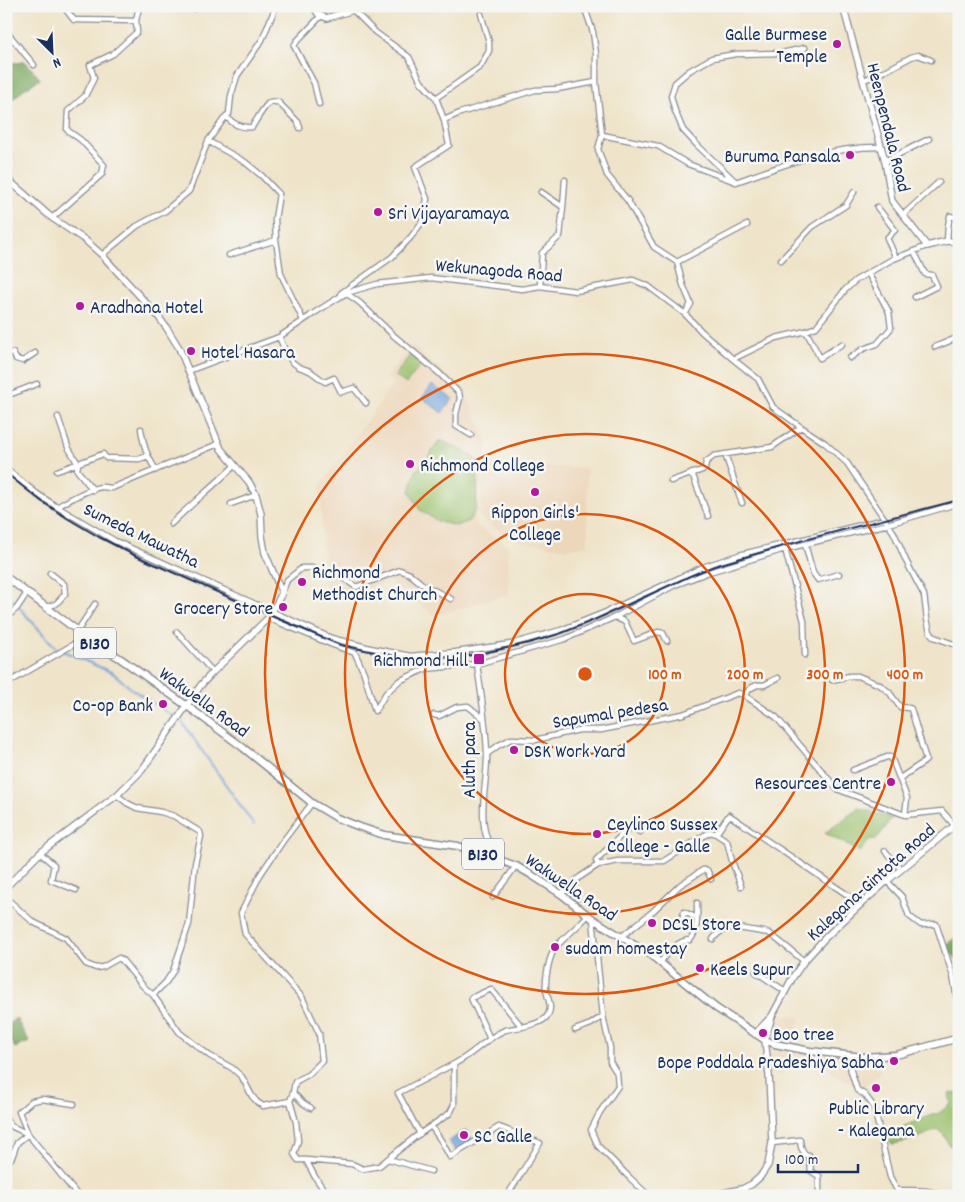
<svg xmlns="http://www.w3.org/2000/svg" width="965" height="1202" font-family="Dekko,sans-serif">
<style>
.built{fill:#edd7bb}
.green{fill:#9bc16d;stroke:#5b7866}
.forest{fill:#7ca760;stroke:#4c6b5f}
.water{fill:#71a3dc;stroke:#46699d}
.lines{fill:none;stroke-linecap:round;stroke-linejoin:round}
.stream{stroke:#71a3dc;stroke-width:2}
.street-casing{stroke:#858a94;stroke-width:7}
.secondary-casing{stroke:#858a94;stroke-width:8}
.primary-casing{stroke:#858a94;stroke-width:9}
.street{stroke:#fff;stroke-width:4.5}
.secondary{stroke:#fff;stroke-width:5.5}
.primary{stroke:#fff;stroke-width:6}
.rail{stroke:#1b2f5e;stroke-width:2}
.ring{fill:none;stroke:#de5710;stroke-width:2.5}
.poi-dot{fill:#b5179e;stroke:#f6f6f2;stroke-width:2}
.labels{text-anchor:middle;stroke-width:5;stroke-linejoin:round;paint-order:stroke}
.shield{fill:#f6f6f2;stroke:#5d6b8a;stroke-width:1}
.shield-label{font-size:18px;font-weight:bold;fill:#1b2f5e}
.poi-label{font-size:19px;fill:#1b2f5e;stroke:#f6f6f2;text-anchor:start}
.street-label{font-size:19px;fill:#1b2f5e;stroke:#f6f6f2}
.centre{fill:#de5710;stroke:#f6f6f2;stroke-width:2.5}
.ring-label{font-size:15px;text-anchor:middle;font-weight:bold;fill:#de5710;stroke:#f6f6f2;stroke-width:5;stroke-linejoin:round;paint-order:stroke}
</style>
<rect width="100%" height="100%" fill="#f6f6f2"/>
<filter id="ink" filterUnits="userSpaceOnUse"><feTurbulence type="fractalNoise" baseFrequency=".02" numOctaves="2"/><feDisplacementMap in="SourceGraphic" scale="10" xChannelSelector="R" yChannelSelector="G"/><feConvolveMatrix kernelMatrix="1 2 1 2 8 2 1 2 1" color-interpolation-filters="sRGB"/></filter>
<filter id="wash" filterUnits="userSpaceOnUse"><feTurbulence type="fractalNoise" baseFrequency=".0096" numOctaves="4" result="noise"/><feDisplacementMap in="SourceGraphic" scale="20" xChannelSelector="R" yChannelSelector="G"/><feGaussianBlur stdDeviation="1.12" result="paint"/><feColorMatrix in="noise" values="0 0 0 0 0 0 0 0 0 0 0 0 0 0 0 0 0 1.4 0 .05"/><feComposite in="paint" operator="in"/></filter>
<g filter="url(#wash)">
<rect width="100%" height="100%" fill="#efe4c9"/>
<path class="built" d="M412 345 464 390 487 442 475 525 508 546 509 594 435 616 387 581 346 597 325 589 320 486 393 384 386 378Z
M487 465 587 468 588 545 567 549 513 540 478 516Z
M777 1014 793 1016 800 1018V1022L797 1025 799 1031 798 1049 881 1056 880 1061V1074L863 1087 835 1076 828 1066 827 1070 823 1072 816 1065 803 1069 796 1068 788 1064 787 1068 781 1074 769 1075 765 1040 770 1034Z"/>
<path class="green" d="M410 355 422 363 406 384 395 376Z
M440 440 472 455 478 464 476 509 469 521 456 526 437 521 419 509 410 491 416 471 426 460Z
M859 808 892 818 876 840 870 839 860 852 825 833Z
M949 1093 959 1094V1149L949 1145 944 1135 937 1129C922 1137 908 1142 892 1144L887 1138 896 1130 916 1121 939 1113 951 1104Z"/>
<path class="forest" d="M25 61 40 79 24 89 6 105V62L19 63Z
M959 937V962L948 949V943L954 939Z
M16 1018 29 1042 15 1048 10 1038 6 1037V1026Z"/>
<path class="water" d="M432 385 453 399 442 413 422 398Z
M466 1130 473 1141 456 1152 449 1141Z"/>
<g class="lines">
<path class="stream" d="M6 593 56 648 113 673 133 690 182 722 254 825"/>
</g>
</g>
<g filter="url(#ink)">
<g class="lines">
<defs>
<path id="street" d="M63 6 74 20 136 21
M194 6 195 9
M584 6 593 32 596 54V82L602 135 598 149 607 175 628 201 654 247 677 262 683 285 691 304 685 314
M6 31 34 65
M864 80 889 69 911 57 918 55 931 60
M436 98 480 67 489 51V42L481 14
M319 104 314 83 294 46 297 41 321 16
M226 116C233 125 241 128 252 127 256 121 264 106 270 102 273 101 274 102 278 102L298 122 300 128
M444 120 460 113 535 90 557 89 596 82
M602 135 658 146 688 164 736 182 697 145 683 130 675 111 671 96 675 83 689 71 712 58 736 54 782 53 805 48
M208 141 245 162 262 176 279 194 275 219 276 240 281 274 303 320
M885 161 929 139
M736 182C784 165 830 146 882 147
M563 207 565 180
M877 207 895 230 887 238 896 258
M903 215 939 182
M52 218 102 174 104 165 81 140 67 130 68 111 85 96 94 78 90 65 113 54 137 32 136 21 139 6
M947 241 948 226 950 216 959 218
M914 251 925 274 932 275 937 286 915 297
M102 255 137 226 165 211 189 191 208 141 226 116 229 114 231 96 237 76 262 40 276 6
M229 255 276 240
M781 260 812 227 846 205 854 192
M677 262 747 225
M540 286 542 253 560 236 563 207 541 192
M341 293 392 257 411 237 422 222 427 199 415 167 449 145 444 120 436 98 421 82 409 57 375 32 353 10
M346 293 360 303 393 335 439 373 459 393 460 398 456 414V426L471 435
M311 315 346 293 377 284 431 278 522 289 540 286 576 291 633 280 648 286 685 314 702 332 733 359 776 338 806 331 816 327 845 290 856 280 891 260 927 246
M806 331 820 358 842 344
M279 337 286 352 292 362 299 367 310 371 325 382 334 378 341 392 354 388 366 403
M935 347 959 337
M6 353H13L16 359 23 361 35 353
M850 358 863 349 877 344 891 328 889 312 868 273
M733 359 758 379 773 407 801 427 825 443 847 463 894 533 906 561 924 595 927 619 930 632 934 637 959 646
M188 371 279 337 313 314
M6 396 37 384
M58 417 68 447 78 464 77 470 93 490
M141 429C144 447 146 454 156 470
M725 454 742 503
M6 469 36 493 57 507 115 541 331 638 370 648 410 656 456 652 511 644 561 630 606 612 703 567 739 555 885 519
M57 471 103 454 106 458 139 459 148 456
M692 473 708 516
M671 481 705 469 706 462 714 456 772 447 801 427
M231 504 256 495
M57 507C67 501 92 487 103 487 106 487 109 488 112 488L218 444
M171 524C191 504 214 486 234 466
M6 527H7
M805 544 813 573 818 580 839 574
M785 549 804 621 805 655
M282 593 287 580 302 568H313L339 575 356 587 400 570 410 574 422 584 451 599
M46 607 56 604 65 594 64 584 50 573
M615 617 625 622 634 641 658 632 663 633 667 641
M6 618 17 608 27 593
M268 618 333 645 355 653 364 673 375 711 386 693 399 681 425 669 477 664 565 639 615 617 675 585 709 572 785 549 888 524 959 503
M78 630 95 604
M177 632 213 672
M477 664C481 693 486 723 487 753 488 779 477 816 488 841L481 853
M832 680 850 676H858L880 685 889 692 900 707 909 708 911 709 926 760 924 762 900 778
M6 684 86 637
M744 695 751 688 757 685H764L778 678
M434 715 439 716 457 707 468 706 484 719
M487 754 499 745 511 739 535 740 579 730H601L683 714 738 693 744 695 776 717 837 789 905 815 942 811 955 826
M853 770 887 757H891L907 798 905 815
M716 834 729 815 861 904
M885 851 901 869
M40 853 54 865 51 880 76 890
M598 865 596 860 631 826 640 832
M887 881 902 897 909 916 921 925 936 924 953 976 959 1009
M561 894 580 877 598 865 618 861H664L705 835 711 832 716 834 727 841 732 861 741 886
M493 897 516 866
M6 898 33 922 66 938 86 964 96 968 103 967 119 958 122 960 143 986 153 995 166 982 173 971 189 924 195 864 201 836 200 832 174 816 161 812 137 808 127 803 117 795
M593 919 603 1016 610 1048V1062L617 1073 618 1086 600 1112 591 1130 598 1146 630 1178 649 1196
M682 919 684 912 697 918
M621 937 651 913 680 885 703 870H707L711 879
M713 939C718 932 724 929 732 927L769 933 804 961
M661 962C666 953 679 940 690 940 699 930 697 915 697 903
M756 972 785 991
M153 995 180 1033 210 1056 232 1068 242 1077 252 1096 257 1102 263 1106 290 1101 296 1122 298 1141 294 1154 298 1160H306L315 1177 328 1196
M575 1030 591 1024 603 1016
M490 1039 471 998 491 989 522 1027
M849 1055 851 1071 857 1090 865 1095 874 1107 890 1177 897 1190C911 1191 930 1188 941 1196
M293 1093 303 1103 311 1108
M290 1101 293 1093 295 1082 309 1074 322 1061 319 1033 302 997 245 934 241 913 260 875 283 841 312 803
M6 1119 11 1126 28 1134 78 1196
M431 1126 442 1142 450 1157 499 1127 540 1143 507 1196
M420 1134 398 1093 454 1064
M772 1143 800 1140 801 1147 805 1155H809L811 1171 819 1176V1196
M388 1159 431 1171
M306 1160 352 1164 363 1169 379 1166 415 1137 450 1113 454 1105V1064C473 1055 486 1038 505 1030 516 1027 542 1026 548 1015 553 1006 547 998 546 989 545 978 549 957 555 948 565 936 578 927 588 915
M6 1164 12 1157 17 1143 28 1134 19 1112 32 1101 42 1099 74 1104
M742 1189 749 1196"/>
<path id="secondary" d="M313 6 319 15 327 18 353 10 358 6
M843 6 885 161 892 201 927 246 947 241 959 242
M6 178 52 218 85 240 102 255 158 316 168 330 179 348 221 449 249 482 256 495 261 514 262 536 265 553 282 593 272 612 268 618 213 672 201 685 142 770 117 795 40 853 6 887
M755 1034 771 1017
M708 1196 742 1189 752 1184 760 1177 768 1165 772 1143 769 1075 765 1040 772 1016 793 977 804 961 825 938 861 904 887 881 959 822"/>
<path id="primary" d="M6 577 86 637 121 659 194 711 241 746 312 803 337 818 360 827 384 835 458 846 474 851 516 866 530 874 561 894 593 919 652 956 716 1008 765 1040 775 1044 810 1051 863 1057 896 1055 959 1038"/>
</defs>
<use href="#street" class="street-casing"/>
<use href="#secondary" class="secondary-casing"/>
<use href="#primary" class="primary-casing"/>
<use href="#street" class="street"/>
<use href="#secondary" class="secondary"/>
<use href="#primary" class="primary"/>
<path class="rail" d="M6 473 41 501 67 518 99 537 136 556 269 615 340 645 410 659 458 657 479 654 529 643 562 633 594 620 690 576 714 566 804 540 959 500"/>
</g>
</g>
<g class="ring">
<circle cx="585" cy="674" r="80"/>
<circle cx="585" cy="674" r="160"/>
<circle cx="585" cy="674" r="240"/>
<circle cx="585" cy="674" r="320"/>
</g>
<g class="poi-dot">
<circle cx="837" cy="44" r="5"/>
<circle cx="850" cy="155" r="5"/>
<circle cx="378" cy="212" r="5"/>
<circle cx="80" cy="306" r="5"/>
<circle cx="191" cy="351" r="5"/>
<circle cx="410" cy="464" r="5"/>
<circle cx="535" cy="492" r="5"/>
<circle cx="302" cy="582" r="5"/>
<circle cx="283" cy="607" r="5"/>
<rect x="473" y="653" width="12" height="12" rx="2.5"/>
<circle cx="163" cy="704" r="5"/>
<circle cx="514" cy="750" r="5"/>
<circle cx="891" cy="782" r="5"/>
<circle cx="597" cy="834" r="5"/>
<circle cx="652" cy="923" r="5"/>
<circle cx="555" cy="947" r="5"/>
<circle cx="700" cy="968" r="5"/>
<circle cx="763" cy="1033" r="5"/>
<circle cx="894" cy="1061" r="5"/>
<circle cx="876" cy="1088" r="5"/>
<circle cx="464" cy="1135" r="5"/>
</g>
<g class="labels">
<g class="shield">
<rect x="74" y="627.5" width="42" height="31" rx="4"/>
<rect x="462" y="838.5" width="42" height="31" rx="4"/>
</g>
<g class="shield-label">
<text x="95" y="649">B130</text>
<text x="483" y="860">B130</text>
</g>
<g class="poi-label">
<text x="827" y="40" text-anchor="end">Galle Burmese<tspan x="827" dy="22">Temple</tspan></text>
<text x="840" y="162" text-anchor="end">Buruma Pansala</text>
<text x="388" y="219">Sri Vijayaramaya</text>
<text x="90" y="313">Aradhana Hotel</text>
<text x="201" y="358">Hotel Hasara</text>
<text x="420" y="471">Richmond College</text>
<text x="535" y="518" text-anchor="middle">Rippon Girls'<tspan x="535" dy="22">College</tspan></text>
<text x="312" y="578">Richmond<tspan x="312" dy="22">Methodist Church</tspan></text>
<text x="273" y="614" text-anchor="end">Grocery Store</text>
<text x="468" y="666" text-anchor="end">Richmond Hill</text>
<text x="153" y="711" text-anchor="end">Co-op Bank</text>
<text x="524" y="757">DSK Work Yard</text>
<text x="881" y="789" text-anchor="end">Resources Centre</text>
<text x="607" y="830">Ceylinco Sussex<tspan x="607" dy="22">College - Galle</tspan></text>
<text x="662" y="930">DCSL Store</text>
<text x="565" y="954">sudam homestay</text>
<text x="710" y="975">Keels Supur</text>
<text x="773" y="1040">Boo tree</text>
<text x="884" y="1068" text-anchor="end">Bope Poddala Pradeshiya Sabha</text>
<text x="876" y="1114" text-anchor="middle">Public Library<tspan x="876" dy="22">- Kalegana</tspan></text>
<text x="474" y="1142">SC Galle</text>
</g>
<g class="street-label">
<text transform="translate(890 127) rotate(76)" y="7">Heenpendala Road</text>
<text transform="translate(499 269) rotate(5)" y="7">Wekunagoda Road</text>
<text transform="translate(142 534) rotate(26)" y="7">Sumeda Mawatha</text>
<text transform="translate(205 701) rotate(36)" y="7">Wakwella Road</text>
<text transform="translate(610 712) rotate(-9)" y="7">Sapumal pedesa</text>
<text transform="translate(468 760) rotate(-90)" y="7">Aluth para</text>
<text transform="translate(870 881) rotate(-42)" y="7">Kalegana-Gintota Road</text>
<text transform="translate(572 886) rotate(34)" y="7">Wakwella Road</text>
</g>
</g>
<circle cx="585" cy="674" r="8" class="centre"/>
<g class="ring-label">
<text x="665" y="679">100 m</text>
<text x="745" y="679">200 m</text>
<text x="825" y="679">300 m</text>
<text x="905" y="679">400 m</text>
</g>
<rect width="965" height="1202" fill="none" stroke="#f6f6f2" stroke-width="25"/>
<g transform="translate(52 52) rotate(156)" stroke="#f6f6f2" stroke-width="4" paint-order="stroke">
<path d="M0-4L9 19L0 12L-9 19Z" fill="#1b2f5e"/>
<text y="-8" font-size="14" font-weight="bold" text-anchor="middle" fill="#1b2f5e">N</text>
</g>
<path d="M778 1164v8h80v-8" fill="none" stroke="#1b2f5e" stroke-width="2.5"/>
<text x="785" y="1164" font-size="15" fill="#1b2f5e" stroke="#f6f6f2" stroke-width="4" paint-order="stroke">100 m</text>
</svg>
